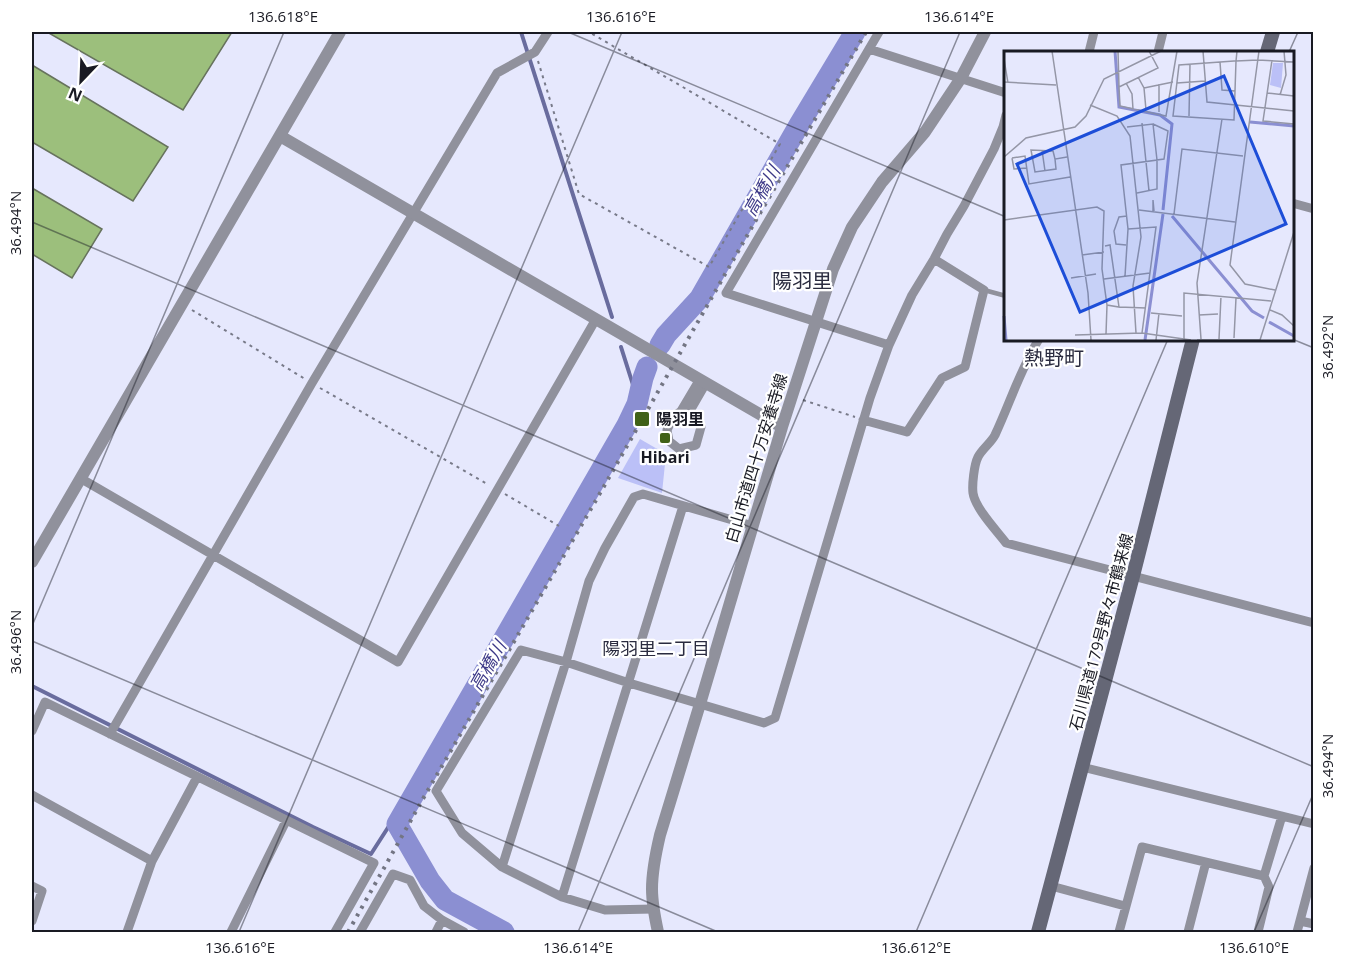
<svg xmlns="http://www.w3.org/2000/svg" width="1345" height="964" font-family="'Open Sans','Noto Sans JP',sans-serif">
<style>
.green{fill:#bbc0f7}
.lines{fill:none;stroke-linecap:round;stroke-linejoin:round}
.stream{stroke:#696c9e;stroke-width:4}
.river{stroke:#8b8fd2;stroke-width:21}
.building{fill:#9cbf7c;stroke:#67735d;stroke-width:1.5}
.path{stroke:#787a89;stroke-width:2;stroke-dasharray:3 4.5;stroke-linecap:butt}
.service{stroke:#90919c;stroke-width:4.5}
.minor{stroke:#90919c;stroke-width:9}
.tertiary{stroke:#90919c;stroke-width:12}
.secondary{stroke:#656776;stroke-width:14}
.rail{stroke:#737583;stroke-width:4;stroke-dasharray:3 6;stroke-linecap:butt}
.ticks{fill:none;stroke:#191a23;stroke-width:1.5;stroke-opacity:0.45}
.poi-dot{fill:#406117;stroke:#fff;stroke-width:2}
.labels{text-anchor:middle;stroke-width:4.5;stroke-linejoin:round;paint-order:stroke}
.poi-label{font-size:16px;font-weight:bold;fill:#191a23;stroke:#fff;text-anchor:start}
.street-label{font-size:16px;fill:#191a23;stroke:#fff}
.water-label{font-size:18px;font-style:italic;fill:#3c3887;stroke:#fff}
.neighbourhood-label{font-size:18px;fill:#2a2b3f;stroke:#fff}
.quarter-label{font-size:20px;fill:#2a2b3f;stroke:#fff}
.inset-river{fill:none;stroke:#8b8fd2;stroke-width:3}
.inset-road{fill:none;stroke:#9496a6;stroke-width:1.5}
.view{fill:#1d4ed8;fill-opacity:0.15;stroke:#1d4ed8;stroke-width:3}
.inset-edge{fill:none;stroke:#191a23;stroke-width:3}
.neatline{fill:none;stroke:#191a23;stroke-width:2}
.ticks-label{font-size:15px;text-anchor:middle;fill:#191a23}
</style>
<rect width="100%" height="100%" fill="#e6e8fd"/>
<path class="green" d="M640 439 666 454 662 493 618 478Z"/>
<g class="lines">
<path class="stream" d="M521 32 612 317
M621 347 634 388 637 404
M32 686 313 827 371 854 389 826 397 824"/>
<path class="river" d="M660 345 666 335 700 298 799 125 855 32
M504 932 445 900 430 881 397 824 627 425 637 404 643 378 647 367"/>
</g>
<path class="building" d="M47 32H232L183 110Z
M32 65 168 147 133 201 32 142Z
M32 188 102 229 72 278 32 254Z"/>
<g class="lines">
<path class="path" d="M538 61 579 194 709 267 780 144 589 32
M192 310 305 379
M320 388 489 485
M803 400 855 417
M505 494 559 526"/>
<path class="service" d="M984 290 1006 296"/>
<path class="minor" d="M879 32 726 293 889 345
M869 49 1006 93
M1089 52 1094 32
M1158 52 1163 32
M1292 203 1314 209
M1039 339C1020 370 1010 403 995 435 991 443 982 449 978 457 974 465 972 485 973 493 975 508 997 531 1006 543L1314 623
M700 379 681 411 673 417 667 430 669 441 679 449 696 445 701 427 691 409 706 383
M863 420 907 432 942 378 965 367 984 290 934 259
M80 478 398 662 596 319
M32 731 45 702 374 863 335 932
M110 734 312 383 497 73 535 52 548 32
M1082 767 1314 824
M32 795 152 861 127 932
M152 861 197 777
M502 867 462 833 436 791 521 650 566 662 589 581 605 548 634 497 643 494 753 526
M1264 876 1282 816
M32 886 42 891 32 921
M1051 886 1125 906
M562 897 683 506
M654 909 605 910 562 897 502 867 566 662 629 683 764 723 775 718 870 398 889 345 912 295 934 259 947 234 964 206 994 149 1003 127 1006 115
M1300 921 1314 924
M231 932 286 821
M360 932 393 874 410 880 424 906 442 920 464 932
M436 932 442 920
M1119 932 1142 847 1264 876 1269 887 1258 932
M1188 932 1206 862
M1297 932 1314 868"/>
<path class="tertiary" d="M280 136 782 427
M32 562 340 32
M658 932C655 918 652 903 652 889 652 871 656 852 660 835L700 704 782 427 833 269 852 227 882 182 925 132 961 78 985 32"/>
<path class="secondary" d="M1267 52 1273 32
M1038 932 1133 576 1193 339"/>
<path class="rail" d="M348 932 424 797 603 488 756 220 866 32"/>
</g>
<path class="ticks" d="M568 32 1006 217M1289 52 1298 32M32 222 1314 767M1292 339 1314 348M32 626 284 32M32 641 718 932M239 932 622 32M578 932 960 32M916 932 1168 339M1254 932 1314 792"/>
<g class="poi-dot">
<rect x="634" y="411" width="16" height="16" rx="3"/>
<rect x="659" y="432" width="12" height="12" rx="3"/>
</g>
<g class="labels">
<g class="poi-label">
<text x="656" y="425">陽羽里</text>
<text x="665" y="463" text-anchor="middle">Hibari</text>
</g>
<g class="street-label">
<text transform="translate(756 458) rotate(-73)" y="6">白山市道四十万安養寺線</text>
<text transform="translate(1101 632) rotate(-75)" y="6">石川県道179号野々市鶴来線</text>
</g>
<g class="water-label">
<text transform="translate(762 191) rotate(-60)" y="6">高橋川</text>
<text transform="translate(488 666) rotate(-60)" y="6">高橋川</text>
</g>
<g class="neighbourhood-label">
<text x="656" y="655">陽羽里二丁目</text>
</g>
<g class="quarter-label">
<text x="802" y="288">陽羽里</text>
<text x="1054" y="365">熱野町</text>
</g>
</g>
<g transform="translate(1004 51)">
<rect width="290" height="290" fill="#e6e8fd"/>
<path d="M269 12H279L277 37 266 34Z" fill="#bbc0f7"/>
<path class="inset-river" d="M111 0 115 56 156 64 168 73 159 159M246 71 290 75M168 165 248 260 260 267M0 265 2 289M265 271 290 285M141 289 159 163"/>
<path class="inset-road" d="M48 0 84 242 87 289M114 0 115 36M145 0 154 17 115 36 116 55 162 65 173 0M199 0 203 51 290 60M233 0 232 10 231 40 230 69 169 65 175 14 230 10H232L254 9 290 11M255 0 226 214 241 233 271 239M0 8 4 32M268 9 259 70 290 73M216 11 218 39 231 40M134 26 140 37 142 59M0 31 52 34M122 32 128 43 129 58M173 32 201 30M140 37 169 31M263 42 290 45M276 44 282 24 280 0M86 54 113 65 126 85 137 186 129 235 132 282M155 61V33M185 65 186 13M138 72 145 140M38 99 41 120M0 106 22 87 71 76 82 65 100 28 157 0M8 107 21 105 25 133 66 126M8 107 10 118 23 117M51 108 49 100 27 99 31 121 52 118 51 108 63 106M133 142 153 138V109L160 108 164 80 149 73M135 159 231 171M149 161V149L150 160M170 163 178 98 239 105M0 169 93 156 100 160 98 218 103 254 115 256 106 194 101 195M124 178 152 176 138 282M122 194 112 193 110 180 115 166 123 165M78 204 100 201M121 225 124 178 117 114 153 109 149 73 123 76M67 227 92 223M100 228 146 222M115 256 142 257M266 259 278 264 290 275M147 262 178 265M195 264 214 263M102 283 103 254M71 284 138 282 187 289M230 287 232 247M197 288 193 232 218 68M215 288 217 245M152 289 155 262M180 289V242L267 250M193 289H256M256 289 290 181"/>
<path class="view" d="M220 25 282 173 76 261 13 113Z"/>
<rect width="290" height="290" class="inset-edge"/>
</g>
<rect width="1345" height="964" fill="none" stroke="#ffffff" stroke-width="66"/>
<g transform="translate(81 81) rotate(203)" stroke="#ffffff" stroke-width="4.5" paint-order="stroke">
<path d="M0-4.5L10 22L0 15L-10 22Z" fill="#191a23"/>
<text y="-9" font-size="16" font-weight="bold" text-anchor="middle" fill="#191a23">N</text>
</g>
<rect x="33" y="33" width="1279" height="898" class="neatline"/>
<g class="ticks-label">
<text x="283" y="22">136.618°E</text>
<text x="621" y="22">136.616°E</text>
<text x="959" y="22">136.614°E</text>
<text transform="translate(16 223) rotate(-90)" y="5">36.494°N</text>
<text transform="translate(1328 347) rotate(-90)" y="5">36.492°N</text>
<text transform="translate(16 642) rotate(-90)" y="5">36.496°N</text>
<text transform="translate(1328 766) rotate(-90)" y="5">36.494°N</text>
<text x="240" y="953">136.616°E</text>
<text x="578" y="953">136.614°E</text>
<text x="916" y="953">136.612°E</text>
<text x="1254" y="953">136.610°E</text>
</g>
</svg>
